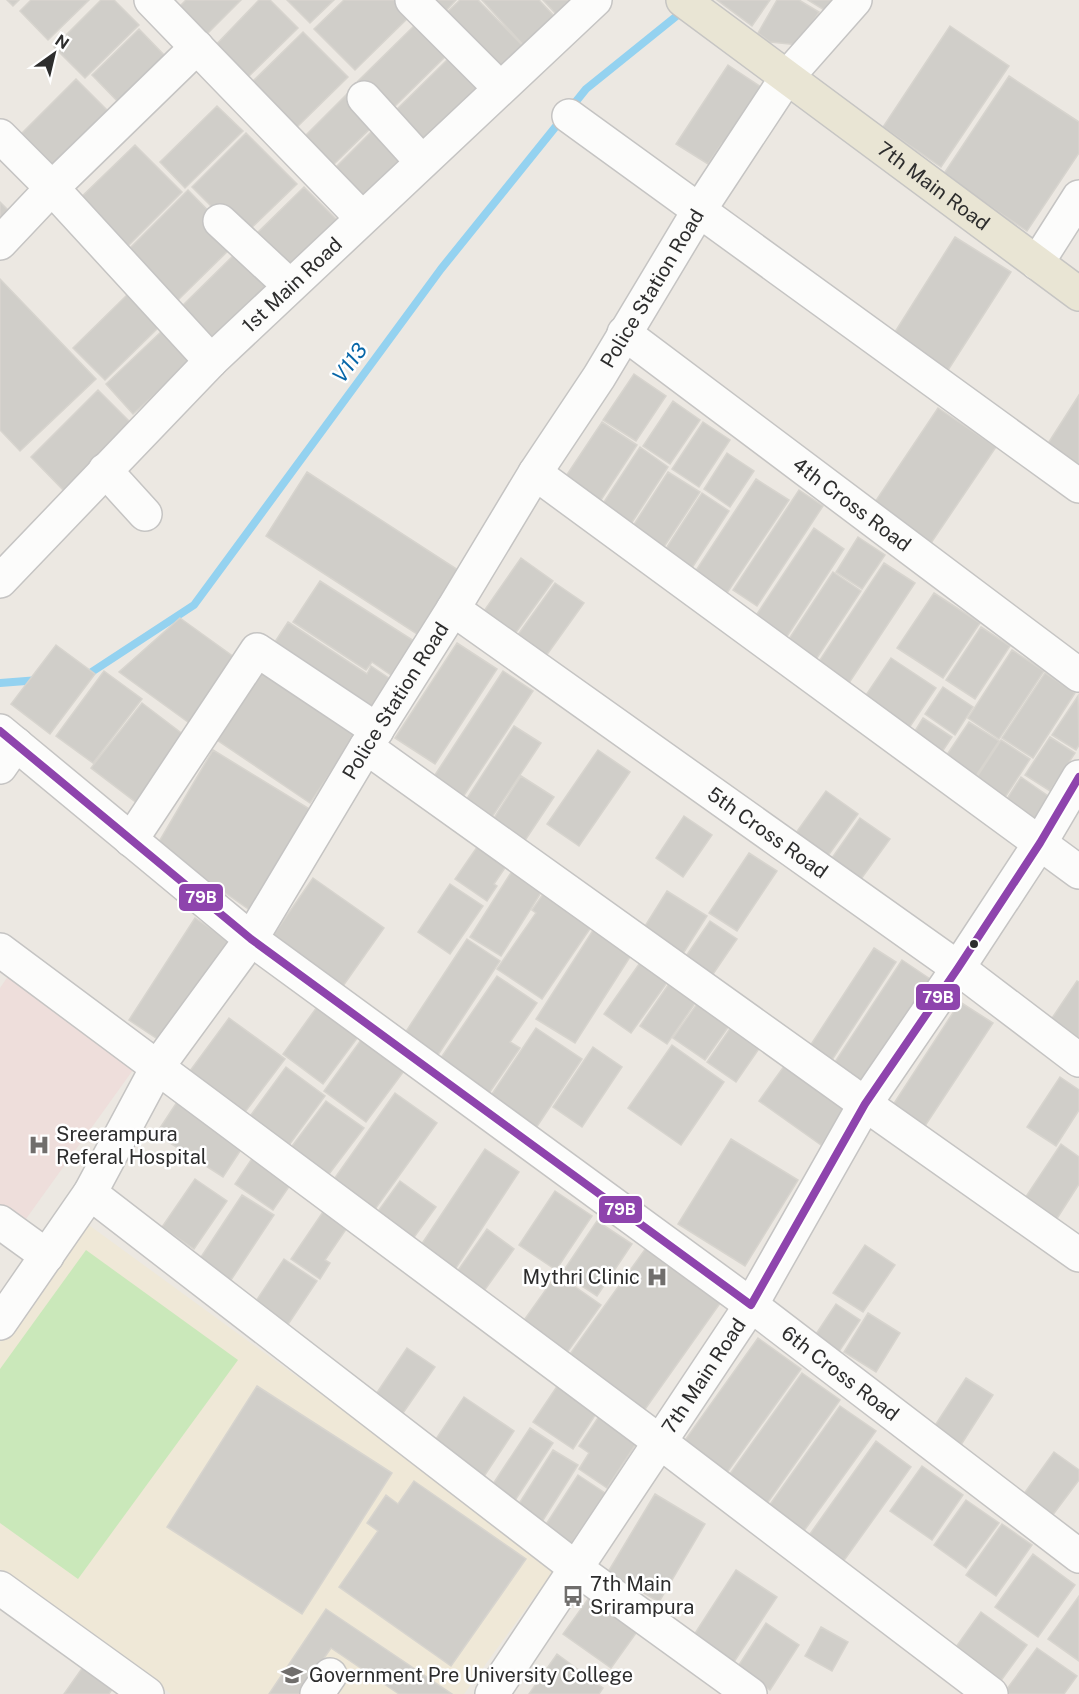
<svg xmlns="http://www.w3.org/2000/svg" width="1079" height="1694" font-family="'Public Sans',sans-serif">
<style>
.education{fill:#efe8d7}
.medical{fill:#eededb}
.green{fill:#cae8ba}
.lines{fill:none;stroke-linecap:round;stroke-linejoin:round}
.stream{stroke:#94d2f0;stroke-width:8}
.building{fill:#d0cec9;stroke:#d7d4ce;stroke-width:1.5}
.minor-casing{stroke:#c5c4c3;stroke-width:36}
.major-casing{stroke:#c6c5c3;stroke-width:36}
.minor{stroke:#fcfcfb;stroke-width:33}
.major{stroke:#e9e5d4;stroke-width:33}
.bus-1-casing{stroke:#fff;stroke-width:12}
.bus-1{stroke:#8e44ad;stroke-width:8}
.bus-dot{fill:#2d2d2d;stroke:#fff;stroke-width:2}
.labels{text-anchor:middle;stroke-width:5;stroke-linejoin:round;paint-order:stroke}
.street-label{font-size:20px;fill:#2d2d2d;stroke:#fff}
.poi-label{font-size:20px;fill:#2d2d2d;stroke:#fff;text-anchor:start}
.water-label{font-size:21px;font-style:italic;fill:#0666a8;stroke:#fff}
.line-badge{stroke:#fff;stroke-width:2}
.badge-label{font-size:16px;text-anchor:middle;font-weight:bold;fill:#fff}
</style>
<rect width="100%" height="100%" fill="#ece8e2"/>
<path class="education" d="M86 1223 557 1566 464 1694H171L0 1569V1342Z"/>
<path class="medical" d="M11 972 138 1063 13 1237 0 1228V988Z"/>
<path class="green" d="M86 1250 238 1360 78 1579 0 1523V1369Z"/>
<g class="lines">
<path class="stream" d="M84 677 194 605 441 269 586 89 684 10
M0 683 39 680"/>
</g>
<path class="building" d="M7 0H19L13 6Z
M31 0H89L48 40 20 11Z
M101 0H114L139 25 85 78 54 47Z
M186 0H241L200 41 172 14Z
M259 0H270L298 28 240 85 209 52Z
M287 0H334L310 23Z
M344 0H400L413 13 355 70 314 29Z
M431 0H456L444 13Z
M460 0H478L524 47 497 73 442 17Z
M482 0H539L557 19 526 48Z
M543 0H589L565 24Z
M717 0H770L752 26Z
M777 0H799L819 12 799 45 770 42 758 33Z
M808 0H837L829 13Z
M420 20 451 51 388 113 358 81Z
M950 26 1009 66 941 167 883 127Z
M139 29 169 60 122 106 92 75Z
M303 32 348 77 292 132 247 87Z
M450 57 484 92 424 151 390 116Z
M728 65 770 93 733 151 722 143 708 164 676 144Z
M1009 76 1079 122V153L1027 231 943 175Z
M76 79 117 120 57 179 17 138Z
M350 91 379 120 329 169 300 141Z
M217 106 243 131 185 188 160 162Z
M380 123 410 154 360 203 330 173Z
M246 133 297 184 242 237 192 187Z
M135 145 182 192 123 251 75 203Z
M304 187 341 224 285 279 248 242Z
M188 190 238 241 175 303 125 253Z
M0 202 12 214 0 225Z
M955 237 1011 272 943 378 888 343Z
M241 248 276 283 214 344 179 309Z
M0 279 96 379 20 451 0 430Z
M128 294 160 326 105 380 73 348Z
M164 329 193 360 133 414 106 384Z
M634 374 666 396 636 441 603 420Z
M98 390 132 424 64 491 31 457Z
M1079 395V465L1047 445Z
M673 401 700 420 670 464 643 446Z
M938 408 996 447 929 546 871 508Z
M602 422 637 445 599 503 564 479Z
M703 422 730 440 699 487 672 469Z
M640 447 668 467 631 524 602 505Z
M727 453 754 471 730 507 704 489Z
M307 472 458 570 417 634 266 536Z
M668 472 700 492 662 550 631 529Z
M756 479 789 500 727 593 695 572Z
M799 490 823 506 757 606 733 590Z
M702 493 729 511 692 568 665 550Z
M814 528 844 549 784 641 753 620Z
M858 537 885 555 862 589 836 572Z
M521 558 553 581 515 634 484 611Z
M884 563 915 583 847 686 816 666Z
M833 572 861 591 815 661 787 642Z
M320 581 414 641 391 675 372 662 366 670 293 622Z
M555 583 584 603 546 656 517 636Z
M934 593 980 623 943 678 897 648Z
M180 618 245 665 199 730 119 672Z
M288 622 367 674 371 666 393 681 368 719 267 654Z
M981 627 1010 646 975 699 946 680Z
M457 643 497 669 435 764 395 738Z
M56 645 95 674 50 734 11 704Z
M1012 650 1044 671 999 739 968 718Z
M891 658 936 688 907 731 862 701Z
M261 669 357 733 310 803 214 738Z
M104 671 142 699 93 763 56 736Z
M503 671 533 691 461 800 431 781Z
M1045 673 1075 693 1033 758 1002 738Z
M943 687 973 707 955 735 925 714Z
M1078 696 1079 745 1076 750 1052 735Z
M142 703 193 742 142 807 91 768Z
M923 718 952 737 938 758 910 739Z
M969 722 999 741 972 782 942 762Z
M514 726 541 743 492 817 466 800Z
M1050 737 1075 753 1050 791 1025 775Z
M1001 740 1030 759 1002 802 973 783Z
M213 750 316 813 254 913 157 845Z
M598 750 630 772 579 846 547 824Z
M521 776 554 797 524 842 492 821Z
M1021 777 1051 798 1033 825 1003 805Z
M826 791 858 814 825 860 793 837Z
M684 816 712 835 683 877 656 858Z
M860 818 890 839 856 886 827 865Z
M484 837 513 856 494 884 497 886 487 901 455 879Z
M749 853 777 871 737 931 709 913Z
M519 860 549 880 501 956 470 937Z
M313 878 384 928 343 986 272 937Z
M450 884 483 906 450 954 418 932Z
M550 884 598 917 542 999 497 969 536 913 532 910Z
M667 891 707 916 679 960 640 934Z
M195 918 231 942 165 1044 129 1020Z
M599 921 637 946 575 1043 536 1019Z
M710 921 737 939 709 980 682 962Z
M467 939 500 961 436 1058 403 1036Z
M874 948 896 962 830 1063 808 1049Z
M644 957 671 977 631 1033 604 1014Z
M902 960 933 981 864 1086 833 1065Z
M675 975 702 993 667 1044 640 1026Z
M497 976 537 1003 510 1042 520 1048 485 1099 436 1065Z
M1077 981 1079 982V1050L1046 1027Z
M704 994 736 1016 705 1060 673 1038Z
M960 1002 993 1023 921 1132 889 1111Z
M317 1007 358 1037 323 1084 283 1054Z
M229 1018 285 1059 239 1120 184 1079Z
M736 1020 765 1040 736 1082 707 1062Z
M536 1028 582 1059 534 1131 488 1100Z
M361 1040 404 1071 366 1122 324 1091Z
M672 1045 724 1082 681 1145 628 1108Z
M593 1047 622 1067 582 1127 553 1107Z
M790 1058 852 1102 821 1145 759 1101Z
M286 1067 325 1096 284 1152 245 1123Z
M1060 1077 1079 1090V1110L1056 1146 1027 1127Z
M395 1093 437 1123 368 1219 327 1189Z
M179 1099 246 1142 223 1177 156 1134Z
M326 1101 364 1128 323 1182 286 1154Z
M731 1139 798 1180 745 1266 678 1224Z
M1061 1144 1079 1157V1184L1049 1231 1017 1210Z
M259 1148 297 1175 273 1210 235 1184Z
M485 1149 519 1172 452 1274 417 1251Z
M195 1179 227 1201 194 1249 162 1227Z
M400 1181 436 1207 407 1247 371 1221Z
M555 1191 592 1216 556 1270 519 1245Z
M242 1195 274 1215 231 1280 199 1260Z
M327 1206 351 1222 325 1260 330 1263 320 1279 291 1259Z
M597 1221 632 1244 597 1296 562 1273Z
M487 1229 514 1249 479 1298 452 1279Z
M865 1245 895 1265 863 1312 833 1293Z
M646 1248 721 1302 641 1415 565 1361Z
M284 1259 317 1281 283 1332 250 1310Z
M557 1274 601 1305 561 1361 517 1330Z
M836 1304 860 1320 838 1353 814 1337Z
M868 1313 900 1333 876 1372 844 1352Z
M758 1338 801 1369 726 1474 683 1443Z
M407 1348 435 1367 401 1416 374 1397Z
M802 1373 840 1400 766 1505 727 1478Z
M564 1376 603 1403 573 1449 533 1422Z
M966 1378 993 1395 959 1448 932 1430Z
M257 1386 392 1473 302 1614 167 1527Z
M464 1397 514 1431 483 1478 432 1445Z
M840 1406 876 1431 801 1535 766 1510Z
M604 1409 643 1433 607 1488 579 1469 589 1453 579 1446Z
M530 1428 553 1443 510 1508 487 1493Z
M876 1441 911 1467 840 1566 805 1541Z
M553 1450 578 1465 540 1525 515 1510Z
M1054 1452 1079 1470V1480L1052 1516 1023 1495Z
M922 1466 963 1495 932 1540 890 1511Z
M578 1475 605 1493 569 1547 543 1529Z
M414 1481 526 1559 451 1666 339 1587 378 1531 367 1523 386 1495 398 1504Z
M655 1494 705 1524 659 1602 608 1572Z
M966 1500 999 1523 966 1568 934 1545Z
M1002 1524 1032 1545 996 1596 966 1575Z
M1033 1554 1075 1585 1038 1637 995 1607Z
M736 1570 777 1597 730 1668 690 1641Z
M596 1588 644 1622 611 1668 563 1634Z
M1079 1596V1661L1048 1639Z
M326 1609 452 1694H399L331 1648 299 1694H269Z
M981 1612 1027 1645 997 1686 951 1654Z
M766 1623 799 1645 770 1690 737 1668Z
M821 1627 848 1642 832 1671 805 1656Z
M1037 1648 1077 1676 1064 1694H1006L1004 1693Z
M557 1654 603 1688 599 1694H529Z
M83 1667 113 1688 109 1694H64Z"/>
<g class="lines">
<defs>
<g id="minor">
<path d="M151 0 362 218"/>
<path d="M412 0 500 88"/>
<path d="M364 98 422 162"/>
<path d="M569 116 1079 486"/>
<path d="M0 136 52 188 211 361"/>
<path d="M220 221 290 286"/>
<path d="M0 243 52 188 197 47"/>
<path d="M1037 263 1079 197"/>
<path id="s1" d="M624 333 1079 675"/>
<path d="M105 470 145 514"/>
<path d="M535 473 1079 872"/>
<path id="s2" d="M0 581 211 361 595 0"/>
<path id="s3" d="M453 609 958 968 1079 1060"/>
<path id="s4" d="M0 731 251 939 751 1305 1079 1556"/>
<path d="M366 747 865 1104 1079 1255"/>
<path d="M0 767 16 744"/>
<path d="M131 840 257 650 377 730"/>
<path d="M0 950 660 1442 991 1694"/>
<path d="M90 1193 577 1569 750 1694"/>
<path d="M0 1222 47 1256"/>
<path id="s5" d="M0 1323 90 1193 158 1066 251 939 366 747 453 609 535 473 599 377 698 212 787 77 855 0"/>
<path d="M0 1588 147 1694"/>
<path d="M317 1694 330 1675"/>
<path id="s6" d="M492 1694 751 1305 865 1104 958 968 1040 843 1079 777"/>
</g>
<g id="major">
<path id="s7" d="M683 0 1079 294"/>
</g>
</defs>
<use href="#minor" class="minor-casing"/>
<use href="#major" class="major-casing"/>
<use href="#minor" class="minor"/>
<use href="#major" class="major"/>
<defs>
<path id="bus-1" d="M0 731 251 939 751 1305 865 1104 958 968 1040 843 1079 777"/>
</defs>
<use href="#bus-1" class="bus-1-casing"/>
<use href="#bus-1" class="bus-1"/>
</g>
<defs>
<symbol id="hospital-bare" viewBox="-9 -9 18 18"><path d="M-5-5h3v3.5h4V-5h3V5h-3V1.5h-4V5h-3Z" fill="#706e6c" stroke="#fff" stroke-width="2.5" paint-order="stroke"/></symbol>
<symbol id="bus-bare" viewBox="-9 -9 18 18"><path d="M-5-6H5V4H4V6H2V4H-2V6H-4V4H-5ZM-3.5-4V0h7V-4ZM-3.5 1.2v1.5H-2V1.2ZM2 1.2v1.5H3.5V1.2Z" fill="#706e6c" stroke="#fff" stroke-width="2.5" paint-order="stroke"/></symbol>
<symbol id="university-bare" viewBox="-9 -9 18 18"><path d="M0-5L7-2L0 1L-7-2ZM-4 1L0 2.5L4 1V4Q0 6-4 4Z" fill="#706e6c" stroke="#fff" stroke-width="2.5" paint-order="stroke"/></symbol>
</defs>
<g fill-rule="evenodd">
<use href="#hospital-bare" x="24" y="1130" width="30" height="30"/>
<use href="#hospital-bare" x="642" y="1262" width="30" height="30"/>
<use href="#bus-bare" x="558" y="1581" width="30" height="30"/>
<use href="#university-bare" x="277" y="1660" width="30" height="30"/>
</g>
<circle class="bus-dot" cx="974" cy="944" r="5"/>
<g class="labels">
<g class="street-label">
<text dy="7" stroke="none"><textPath href="#s7" startOffset="312">7th Main Road</textPath></text>
<text dy="7" stroke="none"><textPath href="#s2" startOffset="416">1st Main Road</textPath></text>
<text dy="7" stroke="none"><textPath href="#s5" startOffset="1224">Police Station Road</textPath></text>
<text dy="7" stroke="none"><textPath href="#s1" startOffset="285">4th Cross Road</textPath></text>
<text dy="7" stroke="none"><textPath href="#s5" startOffset="738">Police Station Road</textPath></text>
<text dy="7" stroke="none"><textPath href="#s3" startOffset="386">5th Cross Road</textPath></text>
<text dy="7" stroke="none"><textPath href="#s4" startOffset="1058">6th Cross Road</textPath></text>
<text dy="7" stroke="none"><textPath href="#s6" startOffset="382">7th Main Road</textPath></text>
</g>
<g class="poi-label">
<text x="56" y="1141">Sreerampura<tspan x="56" dy="23">Referal Hospital</tspan></text>
<text x="640" y="1284" text-anchor="end">Mythri Clinic</text>
<text x="590" y="1591">7th Main<tspan x="590" dy="23">Srirampura</tspan></text>
<text x="309" y="1682">Government Pre University College</text>
</g>
<g class="water-label">
<text transform="translate(350 363) rotate(-54)" y="7">V113</text>
</g>
</g>
<g class="line-badge">
<rect x="178" y="883" width="46" height="29" rx="6" fill="#8e44ad"/>
<rect x="915" y="983" width="46" height="28" rx="6" fill="#8e44ad"/>
<rect x="598" y="1195" width="45" height="29" rx="6" fill="#8e44ad"/>
</g>
<g class="badge-label">
<text x="201" y="903">79B</text>
<text x="938" y="1003">79B</text>
<text x="620" y="1215">79B</text>
</g>
<g transform="translate(54 54) rotate(34)" stroke="#ffffff" stroke-width="4.5" paint-order="stroke">
<path d="M0-4.5L10 22L0 15L-10 22Z" fill="#2d2d2d"/>
<text y="-9" font-size="16" font-weight="bold" text-anchor="middle" fill="#2d2d2d">N</text>
</g>
</svg>
